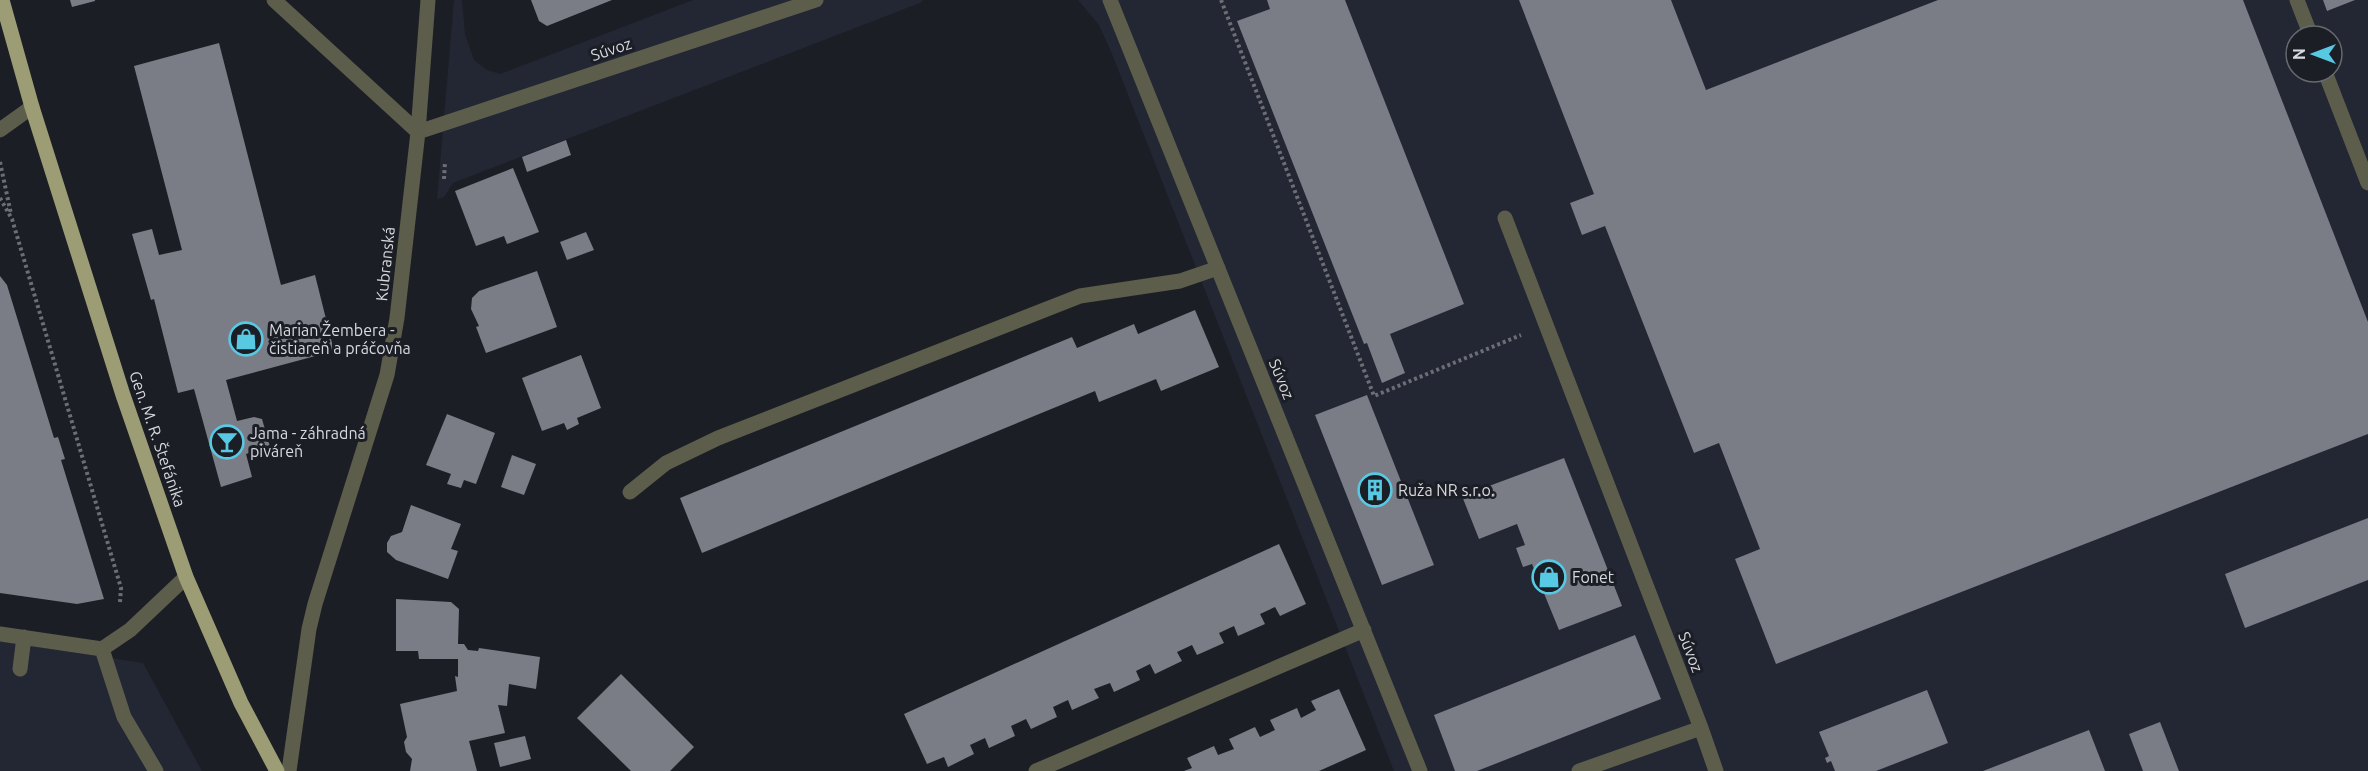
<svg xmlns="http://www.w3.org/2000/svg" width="2368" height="771" font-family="Ubuntu,sans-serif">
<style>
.built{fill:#232633;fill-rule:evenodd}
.building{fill:#7a7c86}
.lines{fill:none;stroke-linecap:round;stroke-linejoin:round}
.path{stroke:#6d6e75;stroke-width:4;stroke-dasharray:3 3;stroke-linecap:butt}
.minor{stroke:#5d5d4b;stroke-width:15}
.major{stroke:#9c9c75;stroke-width:15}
.labels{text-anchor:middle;stroke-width:6;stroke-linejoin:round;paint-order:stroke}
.street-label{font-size:16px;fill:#d8d9de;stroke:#1c1e26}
.poi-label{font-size:16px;fill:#d8d9de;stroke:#1c1e26;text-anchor:start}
</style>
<rect width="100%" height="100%" fill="#1c1e26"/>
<path class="built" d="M454 0H462L465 34 474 60 487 70 500 74 693 0H923L920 3 453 183 444 197 437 199Z
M1078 0H2368V771H1394L1112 54 1099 25ZM2296 36H2332V72H2296Z
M0 641 143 663 202 771H0Z"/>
<path class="building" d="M70 0H95V1L72 7Z
M531 0H612L547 26 539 21Z
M1267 0H1345L1464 304 1390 334 1405 373 1382 383 1367 343 1364 344 1237 21 1270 9Z
M1519 0H1671L1706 90 1938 0H2243L2368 322V434L1776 664 1735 559 1760 549 1719 443 1694 453 1605 226 1582 235 1570 203 1594 194Z
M2323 0H2355L2327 11Z
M219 43 281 285 315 275 334 351 226 380 237 421 254 417 262 419 270 447 246 454 252 477 221 487 194 389 178 393 154 299 151 300 132 234 152 229 159 255 182 250 134 66Z
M566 140 571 155 527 172 522 157Z
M513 168 539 232 507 244 504 236 476 246 455 191Z
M586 232 594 250 567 260 560 242Z
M537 271 557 327 486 353 476 327 479 326 471 309 472 298 479 291Z
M0 276 7 285 54 438 58 437 65 459 61 460 104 599 77 604 0 593Z
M1195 310 1219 367 1161 391 1156 379 1099 402 1095 391 702 553 680 498 1072 337 1077 348 1134 324 1138 334Z
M581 355 601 408 577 418 579 424 567 430 564 423 542 431 522 378Z
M1367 395 1434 565 1382 585 1315 415Z
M447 414 495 433 476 484 464 480 461 488 447 484 451 474 426 465Z
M512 455 536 464 524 495 501 487Z
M1564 458 1622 606 1559 630 1532 564 1523 567 1516 548 1525 545 1517 524 1479 539 1462 496Z
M411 505 461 524 451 549 458 551 448 579 396 560 387 552V543L391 536 402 532Z
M2368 518V580L2245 628 2225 574Z
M1279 544 1306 604 1280 616 1275 607 1260 614 1265 624 1238 636 1234 626 1219 633 1224 643 1197 655 1192 645 1177 652 1182 661 1155 674 1150 664 1136 671 1140 680 1114 692 1110 683 1094 689 1099 698 1072 710 1068 700 1053 707 1057 717 1031 729 1026 719 1011 726 1015 736 989 748 985 738 970 745 974 754 948 767 944 757 927 764 904 714Z
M396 599 451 602 459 609 458 644H464L468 650 478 651 479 648 540 657 536 689 509 684 507 706 498 705 505 733 469 741 477 771H410L412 759 406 752 404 742 407 737 400 704 457 691 455 676 458 677V659H419L418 651H396Z
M1635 635 1661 699 1477 771H1455L1434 715Z
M621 674 694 747 670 771H631L577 718Z
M1339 689 1366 750 1319 771H1184L1192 768 1187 758 1214 746 1218 755 1234 749 1229 739 1255 727 1260 737 1275 730 1270 720 1297 708 1301 718 1316 710 1311 701Z
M1927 690 1948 743 1876 771H1835L1831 761 1827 763 1825 758 1829 756 1819 732Z
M2160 722 2179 771H2143L2129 734Z
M2089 730 2105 771H1983Z
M525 736 531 759 500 767 494 743Z"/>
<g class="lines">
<path class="path" d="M1221 0 1374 396 1521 335
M0 162 11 214
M444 179 445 162
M0 198 12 219 121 588 120 602"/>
<path class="minor" d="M274 0 418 132 816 0
M1110 0 1420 771
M2297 0 2311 36
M2325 72 2368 183
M0 130 32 107
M1505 218 1701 728
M630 492 666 463 718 438 1080 296 1180 281 1218 268
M0 634 102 649 130 630 186 577
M102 649 124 717 156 771
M20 669 24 637
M289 771 309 629 315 604 387 375 397 318 418 132 428 0
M1036 771 1364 630
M1579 771 1701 728 1716 771"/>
<path class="major" d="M2 0 32 107 123 395 186 577 241 703 277 771"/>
</g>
<defs>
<symbol id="shop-ring" viewBox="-11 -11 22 22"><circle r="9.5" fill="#1c1e26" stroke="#58c9e3" stroke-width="1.5"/><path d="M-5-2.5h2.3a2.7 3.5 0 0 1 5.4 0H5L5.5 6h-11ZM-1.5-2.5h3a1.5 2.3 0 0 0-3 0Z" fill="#58c9e3"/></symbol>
<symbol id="bar-ring" viewBox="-11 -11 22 22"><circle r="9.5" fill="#1c1e26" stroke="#58c9e3" stroke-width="1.5"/><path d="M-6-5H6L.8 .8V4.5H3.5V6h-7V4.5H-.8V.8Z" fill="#58c9e3"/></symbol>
<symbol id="building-ring" viewBox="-11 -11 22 22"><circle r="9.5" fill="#1c1e26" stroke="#58c9e3" stroke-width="1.5"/><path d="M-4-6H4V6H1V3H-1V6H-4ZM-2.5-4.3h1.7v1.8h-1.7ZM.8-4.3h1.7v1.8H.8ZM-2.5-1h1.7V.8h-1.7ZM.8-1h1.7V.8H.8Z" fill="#58c9e3"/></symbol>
</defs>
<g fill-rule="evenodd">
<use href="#shop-ring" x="227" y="320" width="38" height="38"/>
<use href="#bar-ring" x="208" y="423" width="38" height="38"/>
<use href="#building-ring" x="1356" y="471" width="38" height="38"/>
<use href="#shop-ring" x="1530" y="558" width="38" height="38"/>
</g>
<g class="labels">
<g class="street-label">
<text transform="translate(611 49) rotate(-18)" y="6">Súvoz</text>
<text transform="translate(385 264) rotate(-84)" y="6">Kubranská</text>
<text transform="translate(1282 379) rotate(68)" y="6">Súvoz</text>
<text transform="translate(158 439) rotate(71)" y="6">Gen. M. R. Štefánika</text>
<text transform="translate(1691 652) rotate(69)" y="6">Súvoz</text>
</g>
<g class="poi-label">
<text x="269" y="336">Marian Žembera -<tspan x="269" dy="18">čistiareň a práčovňa</tspan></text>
<text x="250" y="439">Jama - záhradná<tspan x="250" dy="18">piváreň</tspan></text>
<text x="1398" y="496">Ruža NR s.r.o.</text>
<text x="1572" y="583">Fonet</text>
</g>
</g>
<g transform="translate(2314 54) rotate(270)"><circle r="28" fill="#1c1e26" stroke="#676970" stroke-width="1.5"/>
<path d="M0-4.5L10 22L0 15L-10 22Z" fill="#58c9e3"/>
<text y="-9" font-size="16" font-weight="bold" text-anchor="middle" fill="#d8d9de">N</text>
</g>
</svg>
